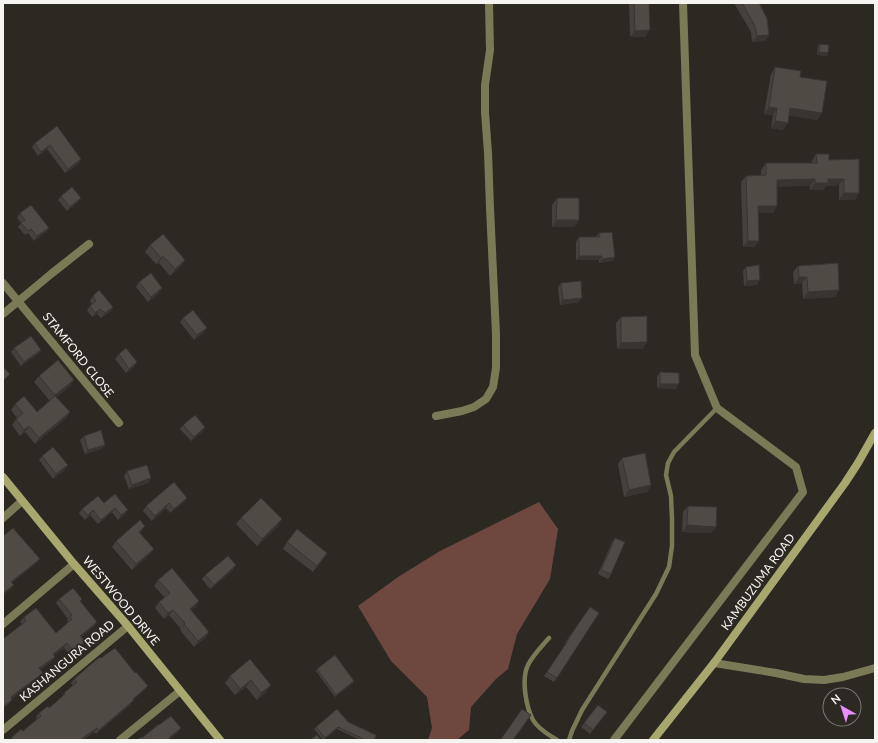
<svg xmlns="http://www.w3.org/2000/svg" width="878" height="743" font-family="Lato,sans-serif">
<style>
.forest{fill:#6e473e}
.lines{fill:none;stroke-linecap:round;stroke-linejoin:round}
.lane{stroke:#7a7a56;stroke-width:4.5}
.street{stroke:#7a7a56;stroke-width:8}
.secondary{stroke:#a8a86e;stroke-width:8}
.wall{fill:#45403b}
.shaded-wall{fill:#383430}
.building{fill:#504a45;stroke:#383430}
.labels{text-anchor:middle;stroke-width:4;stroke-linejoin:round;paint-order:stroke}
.street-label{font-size:12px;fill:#f6f4f0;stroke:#2c2923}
</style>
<rect width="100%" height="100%" fill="#2c2923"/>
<path class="forest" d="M539 502 558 529 550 579 517 634 508 669 496 679 471 707 469 730 457 740H428L432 728 427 697 391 661 358 606 398 577 440 551Z"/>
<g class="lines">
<path class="lane" d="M549 638C542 646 533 655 528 665 521 679 526 707 533 720 538 729 549 735 557 740
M569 740 572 731 582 710 656 594 669 567 672 546V519L671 496 666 475 668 463 674 452 717 408"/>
<path class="street" d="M3 283 119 423
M3 314 51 274 89 244
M436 416 462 411 474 407 486 399 493 387 496 368V334L490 208 488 153 485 112V85L490 50 489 3
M3 518 22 501
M3 624 74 564
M714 663 776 673 804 679 824 680 843 677 875 668
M3 730 128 626
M120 740 180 691
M614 740 803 492 796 467 717 408 695 355 683 3"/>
<path class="secondary" d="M3 477 74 564 128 626 220 740
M653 740 714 663 845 483 858 463 875 433"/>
</g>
<path class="wall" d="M629 3H649L645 37H630Z
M734 3H759L769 35 765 41 752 42 751 32Z
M820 44 827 56 817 55 818 46Z
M775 67 822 113 817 120 789 115 783 130 771 128 773 115 764 114 771 74Z
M57 126 81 159 78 164 65 173 47 149 38 156 32 147 35 143Z
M816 154 829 160 859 193 855 200H839V185L826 186 823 190H810V186H777V206L773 213H758L759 241 754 247H743L741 182 746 176 761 175V170L766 163H812V161Z
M61 196 78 202 67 211 58 200Z
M557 198 579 220 574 227H552V205Z
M20 213 46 232 34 241 28 233 25 235 18 227 21 223 17 218Z
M599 233 615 257 612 261 599 263V260H576V242L579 237H596Z
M150 245 185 260 180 267 170 276 159 263 156 264 145 252Z
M798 266 839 290 835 297 803 299 802 283 794 284 793 272Z
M746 267 757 285 744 286 743 271Z
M139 282 159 293 148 302 136 287Z
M561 283 579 302 560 305 558 288Z
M93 296 113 307 110 312 101 318 97 314 92 317 87 310 90 306 92 304 90 301Z
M621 317 643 349H617L616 323Z
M183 318 207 328 204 332 194 340 180 322Z
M14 348 41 350 38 354 21 366 11 352Z
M119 354 134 367 126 373 115 359Z
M660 372 676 389 657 388V377Z
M39 376 70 386 56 397 70 412 66 418 35 444 25 432 20 436 12 425 17 418 11 410 15 404 37 412 50 401 34 382Z
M183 425 205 427 202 432 191 441 180 429Z
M84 436 105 445 102 449 85 454 80 440Z
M42 456 65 470 53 479 39 460Z
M622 458 651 485 647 492 624 497 618 464Z
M127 471 151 478 148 483 129 489 124 476Z
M115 494 125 514 118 520 112 512 98 524 90 515 85 520 79 513 82 509 104 503Z
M187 498 184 502 170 513 166 508 152 521 143 511 146 506Z
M688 506 711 533 682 532 683 512Z
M241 518 278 526 257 546 236 524Z
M145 526 140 533 154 549 150 554 132 570 112 547 116 541Z
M615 538 611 574 608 579 598 574 612 542Z
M287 542 323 559 313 572 283 549Z
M233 570 210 589 202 579 205 575Z
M158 580 195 607 191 610 209 632 205 638 194 647 180 630 181 629 169 615 164 619 155 608 159 602 165 598 154 586Z
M59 599H82L80 602 97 622 94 626 81 637 85 641 82 646 70 655 64 648 54 655 55 657 52 661 40 670 39 677 12 699 9 704 22 624 20 622 24 617 56 633 69 623 67 621 68 619 56 603Z
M590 607 599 613 554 682 544 676 566 644 565 643Z
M101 658 135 673 148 686 144 690 133 700 131 704 96 734 94 732 83 740H10L12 737 23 731 37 719 36 717 39 713 49 708 61 698 64 693 73 686 71 683 74 679Z
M250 659 267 691 257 700 246 687 235 695 225 683 230 676Z
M317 669 354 681 353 683 335 697 316 671Z
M598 705 607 712 590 734 581 727Z
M348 722 374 740H360L337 729 323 740 314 729 316 727Z"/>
<path class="shaded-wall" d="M650 30 645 37H630L635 31Z
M769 35 765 41 752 42 757 36Z
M819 52 828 53 827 56 817 55Z
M769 107 777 108 773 115 764 114Z
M790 108 822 113 817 120 785 115Z
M775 121 788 123 783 130 771 128Z
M50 145 47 149 38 156 41 152Z
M81 159 78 164 65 173 68 169Z
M815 179 810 186 772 187 777 180Z
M828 179H844L839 185 826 186 823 190H810L815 183Z
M844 193H859L855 200H839Z
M81 198 78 202 67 211 70 207Z
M758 206H777L773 213H753Z
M556 220H579L574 227H552Z
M49 228 46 232 34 241 37 236Z
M748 241H759L754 247H743Z
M163 256 159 263 156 264 161 258Z
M579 256H602L599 260H576Z
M615 257 612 261 599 263 602 259Z
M185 260 180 267 170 276 175 269Z
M799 277H807L802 283 794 284Z
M760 280 757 285 744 286 747 281Z
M162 288 159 293 148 302 151 297Z
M839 290 835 297 803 299 808 292Z
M582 298 579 302 560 305 563 300Z
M113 307 110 312 101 318 105 313Z
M100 309 97 314 92 317 95 313Z
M207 328 204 332 194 340 197 335Z
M647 342 643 349H617L621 343Z
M41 350 38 354 21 366 24 362Z
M137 362 134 367 126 373 129 369Z
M74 380 70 386 51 402 55 395Z
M660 384H679L676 389 657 388Z
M70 412 66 418 35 444 39 438Z
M29 426 25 432 20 436 24 430Z
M205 427 202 432 191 441 194 437Z
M105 445 102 449 85 454 88 450Z
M68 465 65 470 53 479 56 474Z
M151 478 148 483 129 489 132 485Z
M651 485 647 492 624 497 629 490Z
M187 498 184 502 170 513 174 509Z
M169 503 166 508 152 521 155 516Z
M115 508 112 512 98 524 101 520Z
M93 510 90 515 85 520 88 515Z
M128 510 125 514 118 520 121 515Z
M282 519 278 526 257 546 262 539Z
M687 525 716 527 711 533 682 532Z
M154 549 150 554 132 570 136 564Z
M40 559 37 563 8 586 11 582Z
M236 565 233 570 210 589 214 585Z
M14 585 11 589 3 595V593Z
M199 601 195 607 186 615 190 609Z
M173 610 169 615 164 619 168 613Z
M97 622 94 626 77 640 80 636Z
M209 632 205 638 194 647 198 641Z
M85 641 82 646 70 655 74 651Z
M67 643 64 648 50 658 53 654Z
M55 657 52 661 36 673 39 668Z
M43 673 39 677 8 702 11 697Z
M251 680 246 687 235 695 240 689Z
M354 681 353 683 335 697 336 695Z
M271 685 267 691 257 700 261 693Z
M148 686 144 690 130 703 133 699Z
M12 700 9 704 3 709V707Z
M134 700 131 704 96 734 99 730Z
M338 727 337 729 323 740 325 738Z
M97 728 94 732 83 740H80Z
M181 728 178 733 169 740 170 737Z"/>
<path class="building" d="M634 3H649L650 30 635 31Z
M742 3H759L767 18 769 35 757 36 755 26Z
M820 44 829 45 828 53 819 52Z
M775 67 801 71 800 77 827 81 822 113 790 108 788 123 775 121 777 108 769 107Z
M57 126 81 159 68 169 50 145 41 152 35 143Z
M816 154H829V160L859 159V193H844V179H828V183H815V179L777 180V206H758L759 241H748L746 176 766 175V163H817Z
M72 187 81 198 70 207 61 196Z
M557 198H579V220H556Z
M31 205 49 228 37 236 31 229 28 231 21 223 25 220 20 213Z
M612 232 615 257 602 259V256H579V237H600L599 233Z
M163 234 185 260 175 269 163 256 161 258 150 245Z
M838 263 839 290 808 292 807 277H799L798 266Z
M759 265 760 280 747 281 746 267Z
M151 273 162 288 151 297 139 282Z
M581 281 582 298 563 300 561 283Z
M99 290 113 307 105 313 100 309 95 313 90 306 96 301 93 296Z
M193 310 207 328 197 335 183 318Z
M647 316V342L621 343V317Z
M31 336 41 350 24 362 14 348Z
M126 348 137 362 129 369 119 354Z
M58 360 74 380 55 395 39 376Z
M3 367 10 374 3 381Z
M660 372 679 373V384H660Z
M24 396 37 412 55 396 70 412 39 438 29 426 24 430 16 419 23 413 15 404Z
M195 415 205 427 194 437 183 425Z
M101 430 105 445 88 450 84 436Z
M53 447 68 465 56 474 42 456Z
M645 453 651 485 629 490 622 458Z
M147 465 151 478 132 485 127 471Z
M174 482 187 498 174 509 169 503 155 516 146 506Z
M115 494 128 510 121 515 115 508 101 520 93 510 88 515 82 509 98 496 104 503Z
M261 498 282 519 262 539 241 518Z
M688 506 717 507 716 527 687 525Z
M140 520 145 526 139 532 154 549 136 564 116 541Z
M13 528 40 559 11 582 14 585 3 593V536Z
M297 529 327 553 317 566 287 542Z
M615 538 625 542 611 574 601 570Z
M228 556 236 565 214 585 205 575Z
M172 568 199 601 190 609 209 632 198 641 184 624 185 623 173 610 168 613 159 602 170 593 158 580Z
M73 588 82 599 80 601 97 622 80 636 85 641 74 651 67 643 53 654 55 657 39 668 43 673 11 697 12 700 3 707V639L26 621 24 617 36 608 56 633 72 619 70 617 72 615 59 599Z
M590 607 599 613 557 678 547 672 569 639H568Z
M115 648 135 673 136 672 148 686 133 699 134 700 99 730 97 728 80 740H11L13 738 12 737 21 729 23 731 41 716 39 713 48 706 49 708 65 694 64 693 77 682 74 679 89 666 100 657 101 658Z
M335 655 354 681 336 695 317 669Z
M250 659 271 685 261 693 251 680 240 689 230 676Z
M598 705 607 712 593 730 584 723Z
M337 709 348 722 376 735 374 740H366L338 727 325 738 316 727Z
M522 709 531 715 513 740H503L501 739Z
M171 716 181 728 170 737 169 739 170 740H137L141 737 142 738 159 724V725Z
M317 735 321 740H310Z"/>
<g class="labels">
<g class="street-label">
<text transform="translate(78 355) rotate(51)" y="4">STAMFORD CLOSE</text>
<text transform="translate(758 582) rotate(-54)" y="4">KAMBUZUMA ROAD</text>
<text transform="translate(121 601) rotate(50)" y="4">WESTWOOD DRIVE</text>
<text transform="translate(67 661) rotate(-40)" y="4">KASHANGURA ROAD</text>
</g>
</g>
<rect width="878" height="743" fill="none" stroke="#f6f4f0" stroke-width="8"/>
<g transform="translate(842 707) rotate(321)"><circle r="19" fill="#2c2923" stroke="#7d7a75"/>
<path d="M0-3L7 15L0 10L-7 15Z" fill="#e88eff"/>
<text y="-6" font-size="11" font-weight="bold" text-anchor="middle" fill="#f6f4f0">N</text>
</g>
</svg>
